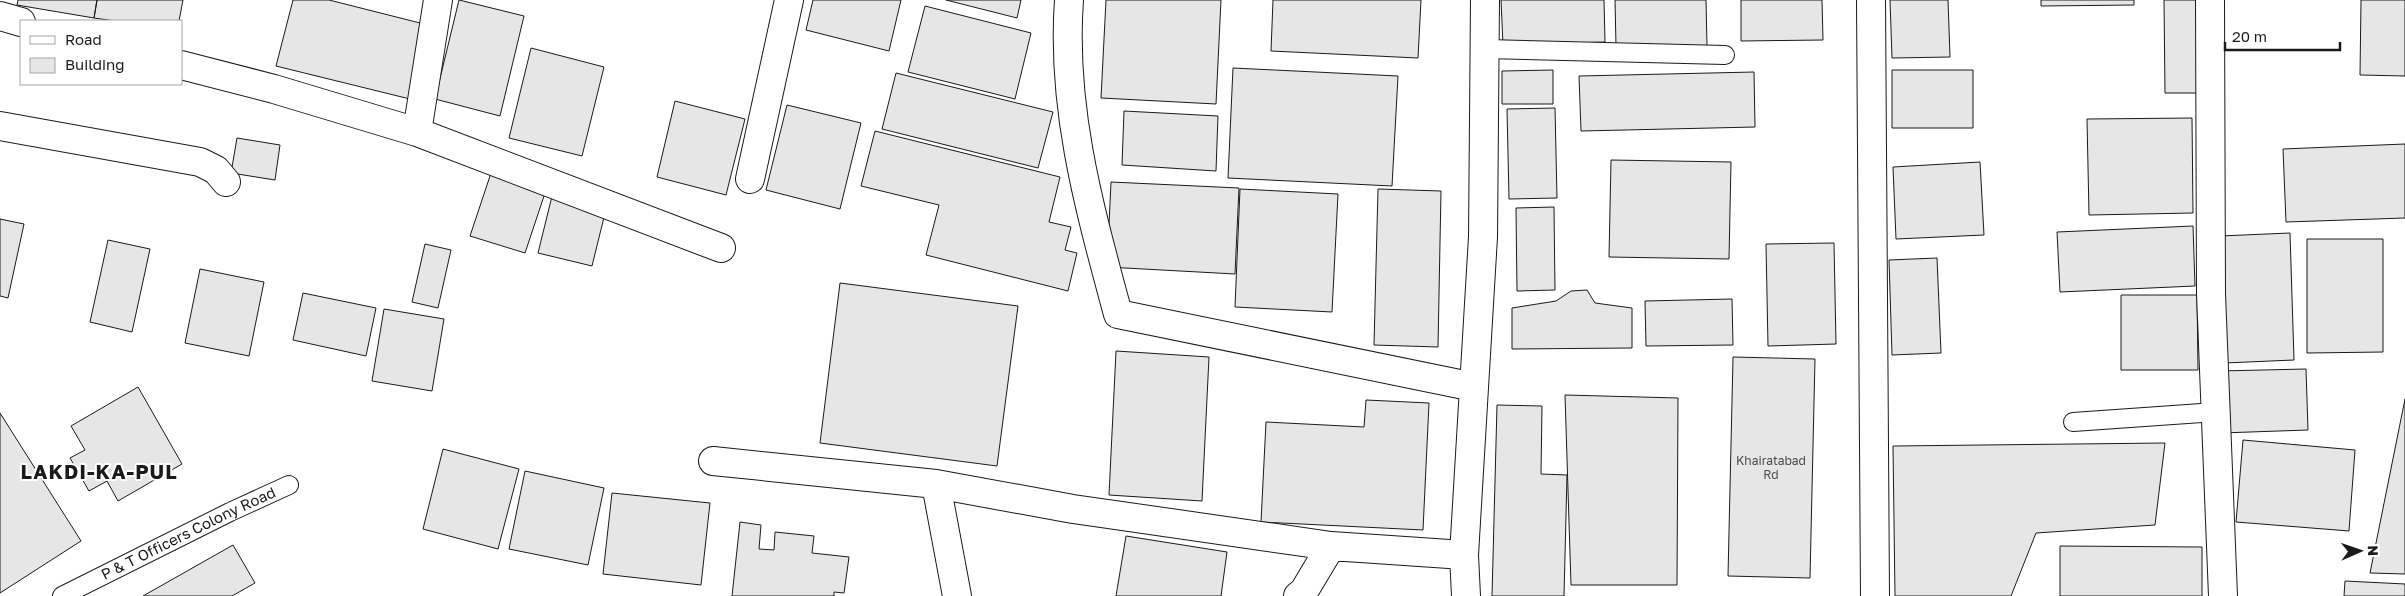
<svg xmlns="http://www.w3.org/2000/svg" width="2405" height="596" font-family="'Golos Text',sans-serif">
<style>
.building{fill:#e6e6e6;stroke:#1a1a1a}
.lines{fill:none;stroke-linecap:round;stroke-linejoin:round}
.service-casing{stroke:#1a1a1a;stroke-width:20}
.minor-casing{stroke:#1a1a1a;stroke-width:30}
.service{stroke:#fff;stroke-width:18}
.minor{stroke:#fff;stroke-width:28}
.labels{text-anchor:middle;stroke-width:4;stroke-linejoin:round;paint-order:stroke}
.number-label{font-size:12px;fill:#4d4d4d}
.street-label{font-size:15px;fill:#1a1a1a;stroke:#fff}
.district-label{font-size:20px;font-weight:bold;letter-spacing:1px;fill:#1a1a1a;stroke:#fff}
</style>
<rect width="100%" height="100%" fill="#fff"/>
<path class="building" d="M18 0H97L94 18 17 5Z
M97 0H183L179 21H115L94 18Z
M293 0H329L432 26 414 100 276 66Z
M459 0 524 16 500 116 435 99Z
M813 0H901L889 51 806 30Z
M946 0H1021L1017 18Z
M1106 0H1221L1216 104 1101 98Z
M1273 0H1421L1418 58 1271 51Z
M1501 0H1604L1605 42 1503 45Z
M1615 0H1706L1707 46H1616Z
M1741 0H1822L1823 40 1741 41Z
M1890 0H1948L1950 57 1892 58Z
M2041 0H2134V5L2041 6Z
M2164 0H2199V93H2165Z
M2361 0H2405V76L2360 75Z
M925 6 1031 33 1015 99 908 72Z
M531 48 604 67 582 156 509 138Z
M1233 68 1398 76 1392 186 1228 178Z
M1553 70V104H1502V71Z
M1892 70H1973V128H1892Z
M1754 72 1755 127 1581 131 1579 76Z
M896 73 1053 112 1038 168 882 129Z
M675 101 745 119 726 195 657 177Z
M787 105 861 123 840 209 766 190Z
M1555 108 1557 198 1509 199 1507 109Z
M1124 111 1218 116 1216 171 1122 165Z
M2192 118 2193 213 2089 215 2087 119Z
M875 131 1060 177 1049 222 1071 227 1065 250 1077 253 1068 291 926 255 939 205 861 186Z
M237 138 280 145 275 180 231 173Z
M2405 144V218L2286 222 2283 149Z
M1611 160 1731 162 1729 259 1609 257Z
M1980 162 1984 235 1896 239 1893 167Z
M494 164 549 181 525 253 470 236Z
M1111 182 1239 188 1235 274 1107 267Z
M555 184 609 197 592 266 538 253Z
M1240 189 1338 194 1332 312 1235 307Z
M1378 189 1441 191 1438 347 1374 345Z
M1554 207 1555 290 1517 291 1516 208Z
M0 219 24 224 8 298 0 296Z
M2193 226 2195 286 2060 292 2057 232Z
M2290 233 2294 360 2225 363 2220 236Z
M2307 239H2383V352L2307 353Z
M108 240 150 249 132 332 90 322Z
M1834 243 1836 344 1768 346 1766 244Z
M425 244 451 250 438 308 412 302Z
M1937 258 1941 353 1892 355 1889 260Z
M200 269 264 282 249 356 185 343Z
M840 283 1018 306 997 466 820 443Z
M1587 290 1595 303 1632 308V348L1512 349V308L1556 301 1571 291Z
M303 293 376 308 366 356 293 340Z
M2121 295H2197L2198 370H2121Z
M1732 299 1733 345 1646 346 1645 301Z
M384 309 444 319 432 391 372 381Z
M1116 351 1209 357 1202 501 1109 495Z
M1733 357 1815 359 1810 578 1728 576Z
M2306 369 2308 430 2221 433 2219 371Z
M138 387 182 464 118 501 107 481 89 491 70 458 85 450 71 426Z
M1565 395 1678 398 1677 585H1571Z
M2405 399V574L2370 573Z
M1366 400 1429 403 1423 530 1261 522 1266 422 1364 427Z
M1497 405 1542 406 1541 474 1567 475 1564 596H1492Z
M0 413 81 541 0 593Z
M2243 440 2355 450 2349 531 2236 522Z
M2165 443 2155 525 2036 533 2011 596H1895L1893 446Z
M443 449 519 469 498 549 423 529Z
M525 471 604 488 588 565 509 549Z
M612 493 710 503 701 585 603 574Z
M740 522 761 525 759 549 774 550 775 532 814 536 812 553 849 557 844 593 834 592V596H732Z
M1126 536 1227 552 1221 596H1116Z
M233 545 255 583 232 596H143Z
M2060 546 2202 547V596H2060Z
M2345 581 2405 584V596H2344Z"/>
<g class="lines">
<defs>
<g id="service">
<path d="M1485 49 1725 55"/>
<path d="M2073 422 2216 412"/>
<path id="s1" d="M62 596 230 512 289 485"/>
</g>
<path id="minor" d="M1069 0C1061 109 1090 210 1118 314L1474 387
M1871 0 1875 596
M2210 0 2211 294 2223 596
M0 16 21 22
M181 65 274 89 417 132 721 248
M0 126 200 162 216 170 226 182
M417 132 438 0
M750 179 789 0
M713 461 936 484
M957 596 936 484 1073 509 1331 546 1464 555
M1298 596 1304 591 1331 546
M1466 596 1464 555 1483 237 1485 0"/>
</defs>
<use href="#service" class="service-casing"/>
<use href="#minor" class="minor-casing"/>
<use href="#service" class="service"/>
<use href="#minor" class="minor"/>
</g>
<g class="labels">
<g class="number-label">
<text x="1771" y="465">Khairatabad<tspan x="1771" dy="14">Rd</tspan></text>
</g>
<g class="street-label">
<text dy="5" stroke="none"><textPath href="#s1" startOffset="141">P &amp; T Officers Colony Road</textPath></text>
</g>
<g class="district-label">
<text x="99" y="479">LAKDI-KA-PUL</text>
</g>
</g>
<rect x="20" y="20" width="162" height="65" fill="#ffffff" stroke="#a3a3a3"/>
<rect x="30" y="36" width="25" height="8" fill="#ffffff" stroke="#a3a3a3"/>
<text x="65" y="45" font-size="15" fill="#1a1a1a">Road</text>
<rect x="30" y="58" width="25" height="15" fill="#e6e6e6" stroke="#a3a3a3"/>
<text x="65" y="70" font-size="15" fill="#1a1a1a">Building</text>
<g transform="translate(2360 551) rotate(88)" stroke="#ffffff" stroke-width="4" paint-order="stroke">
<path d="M0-4L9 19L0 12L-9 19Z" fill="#1a1a1a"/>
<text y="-8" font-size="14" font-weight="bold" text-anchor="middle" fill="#1a1a1a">N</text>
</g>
<path d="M2225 42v8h115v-8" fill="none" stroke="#1a1a1a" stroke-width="2.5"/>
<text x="2232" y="42" font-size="15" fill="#1a1a1a" stroke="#ffffff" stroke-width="4" paint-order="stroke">20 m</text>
</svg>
